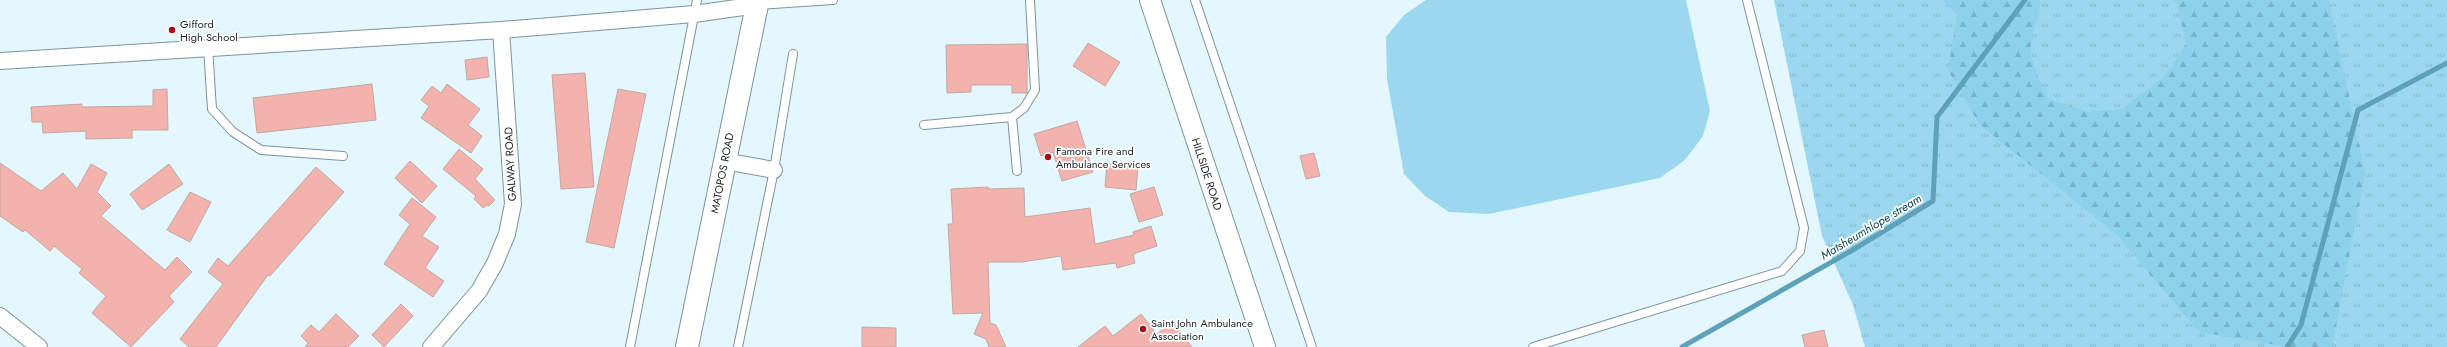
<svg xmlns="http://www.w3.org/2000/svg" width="2447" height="347" font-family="Jost,sans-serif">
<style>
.grass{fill:url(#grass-tufts)}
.forest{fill:url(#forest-firs)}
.green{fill:#9bd8ef}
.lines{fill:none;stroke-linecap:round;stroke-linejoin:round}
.stream{stroke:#5ea1b9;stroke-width:5}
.building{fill:#f3b2ab;stroke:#c0a8a5}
.service-casing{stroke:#7d939c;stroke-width:10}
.minor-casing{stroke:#7d939c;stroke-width:18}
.tertiary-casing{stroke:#7d939c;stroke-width:22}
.secondary-casing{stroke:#7d939c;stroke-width:24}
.service{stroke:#fff;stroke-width:8}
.minor{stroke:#fff;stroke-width:16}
.tertiary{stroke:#fff;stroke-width:20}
.secondary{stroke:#fff;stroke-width:22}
.poi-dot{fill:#a40b17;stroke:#fff;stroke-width:1.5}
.labels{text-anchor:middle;stroke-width:3.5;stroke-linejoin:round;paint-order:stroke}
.poi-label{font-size:11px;fill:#1b2427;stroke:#fff;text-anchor:start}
.street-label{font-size:11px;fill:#1b2427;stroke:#fff}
.water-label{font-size:12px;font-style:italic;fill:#0b4759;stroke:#fff}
</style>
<defs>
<pattern id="grass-tufts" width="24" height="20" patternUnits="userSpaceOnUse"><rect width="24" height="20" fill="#9bd8ef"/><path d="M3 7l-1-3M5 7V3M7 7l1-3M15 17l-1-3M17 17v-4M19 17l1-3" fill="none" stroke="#85b9cd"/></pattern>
<pattern id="forest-firs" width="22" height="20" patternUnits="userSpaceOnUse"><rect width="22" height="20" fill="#8dd1ea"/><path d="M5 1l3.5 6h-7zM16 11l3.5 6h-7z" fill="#79b3c9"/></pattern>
</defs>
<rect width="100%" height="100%" fill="#e4f7ff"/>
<path class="grass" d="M1774 0H2447V347H1865L1853 305 1822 236Z"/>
<path class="forest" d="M1942 0H2040C2040 17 2032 28 2031 43 2030 63 2040 81 2048 99L2088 112 2121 109 2163 78 2186 44 2177 3 2172 0H2329L2365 173 2332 347H2287L2199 332 2116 234 1979 124 1948 70 1957 15Z"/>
<path class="green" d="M1426 0H1686L1710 111 1703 136 1685 160 1660 178 1489 214 1449 212 1425 196 1404 174 1387 79 1386 37 1404 15Z"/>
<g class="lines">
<path class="stream" d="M1682 347 1851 251 1933 201 1937 117 2025 0
M2287 347 2301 325 2358 110 2447 63"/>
</g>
<path class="building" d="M1088 43 1120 62 1105 86 1073 66Z
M1027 44V93H1012V85H971V92L947 93 946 45Z
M487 57 489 77 467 80 465 60Z
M585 73 594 187 561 189 552 75Z
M372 84 376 120 257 133 253 98Z
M447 84 480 109 468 125 482 136 471 153 421 118 429 106 421 100 432 86 441 93Z
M167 89 168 130H132V138L86 139V131L43 133 42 122H32L31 107 82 104V107L153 106V90Z
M618 89 646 94 614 248 586 242Z
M1077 121 1093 172 1062 181 1053 152 1041 156 1034 134Z
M459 149 483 169 475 179 495 200 489 206 487 205 483 208 474 199 476 196 443 169Z
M1314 153 1320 176 1306 179 1300 156Z
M410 161 437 186 422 203 395 178Z
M0 163 41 191 63 173 77 189 91 164 107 173 97 192 111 206 101 216 165 270 177 257 192 272 169 296 174 302 131 347 92 313 106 296 79 273 82 269 54 246 50 251 25 230 23 232 0 216Z
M169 164 183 184 142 210 130 194Z
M1107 164 1138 167 1136 190 1105 187Z
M316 167 344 192 270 276 268 275 216 347H189L180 339 223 284 208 272 218 258 228 266Z
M988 187 989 189 1024 188 1025 217 1090 208 1095 244 1134 235 1133 232 1151 226 1157 246 1133 254 1135 263 1117 268 1116 263 1063 270 1061 256 1022 262H988L990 323 996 325 1006 347H989L986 339 974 334 983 313 953 314 948 224H953L951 189Z
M1154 187 1163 215 1139 222 1130 194Z
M190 192 211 202 190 242 167 230Z
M412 198 436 217 422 236 439 247 425 268 444 281 433 297 384 264 410 224 399 215Z
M401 304 413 316 384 347 372 335Z
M336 314 359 336 348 347H305L308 343 301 336 311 325 319 332Z
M1141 314 1157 334 1173 322 1192 347H1078L1105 326 1113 336Z
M862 327 896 328V347H862Z
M1824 330 1828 347H1805L1802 335Z"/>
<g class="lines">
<defs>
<path id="service" d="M1195 0 1312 347
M757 5 833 0
M208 47 212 109 233 132 261 150 343 156
M1012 117 1017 171
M924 125 1012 117 1024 108 1035 90 1030 0
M630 347 697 0
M738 347 774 170 793 54
M1533 347 1782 271 1800 251 1804 228 1747 0"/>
<path id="minor" d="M0 61 501 30 694 14 757 5
M724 161 774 170
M0 316 39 347
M431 347 479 291 495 263 507 234 513 204 501 30"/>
<path id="tertiary" d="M1150 0 1265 347"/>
<path id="secondary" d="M687 347 758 0"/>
</defs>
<use href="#service" class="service-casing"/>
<use href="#minor" class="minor-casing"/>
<use href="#tertiary" class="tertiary-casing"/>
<use href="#secondary" class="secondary-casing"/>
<use href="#service" class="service"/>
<use href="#minor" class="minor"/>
<use href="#tertiary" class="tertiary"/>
<use href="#secondary" class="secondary"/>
</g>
<g class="poi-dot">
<circle cx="172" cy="30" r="4"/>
<circle cx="1048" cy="157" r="4"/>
<circle cx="1143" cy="329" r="4"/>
</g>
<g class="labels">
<g class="poi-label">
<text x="180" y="28">Gifford<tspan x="180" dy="13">High School</tspan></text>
<text x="1056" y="155">Famona Fire and<tspan x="1056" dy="13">Ambulance Services</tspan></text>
<text x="1151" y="327">Saint John Ambulance<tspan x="1151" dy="13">Association</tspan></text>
</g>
<g class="street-label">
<text transform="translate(510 164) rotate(-93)" y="4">GALWAY ROAD</text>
<text transform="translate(722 173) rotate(-79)" y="4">MATOPOS ROAD</text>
<text transform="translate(1207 174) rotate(72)" y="4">HILLSIDE ROAD</text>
</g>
<g class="water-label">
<text transform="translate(1871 227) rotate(-31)" y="4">Matsheumhlope stream</text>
</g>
</g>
</svg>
